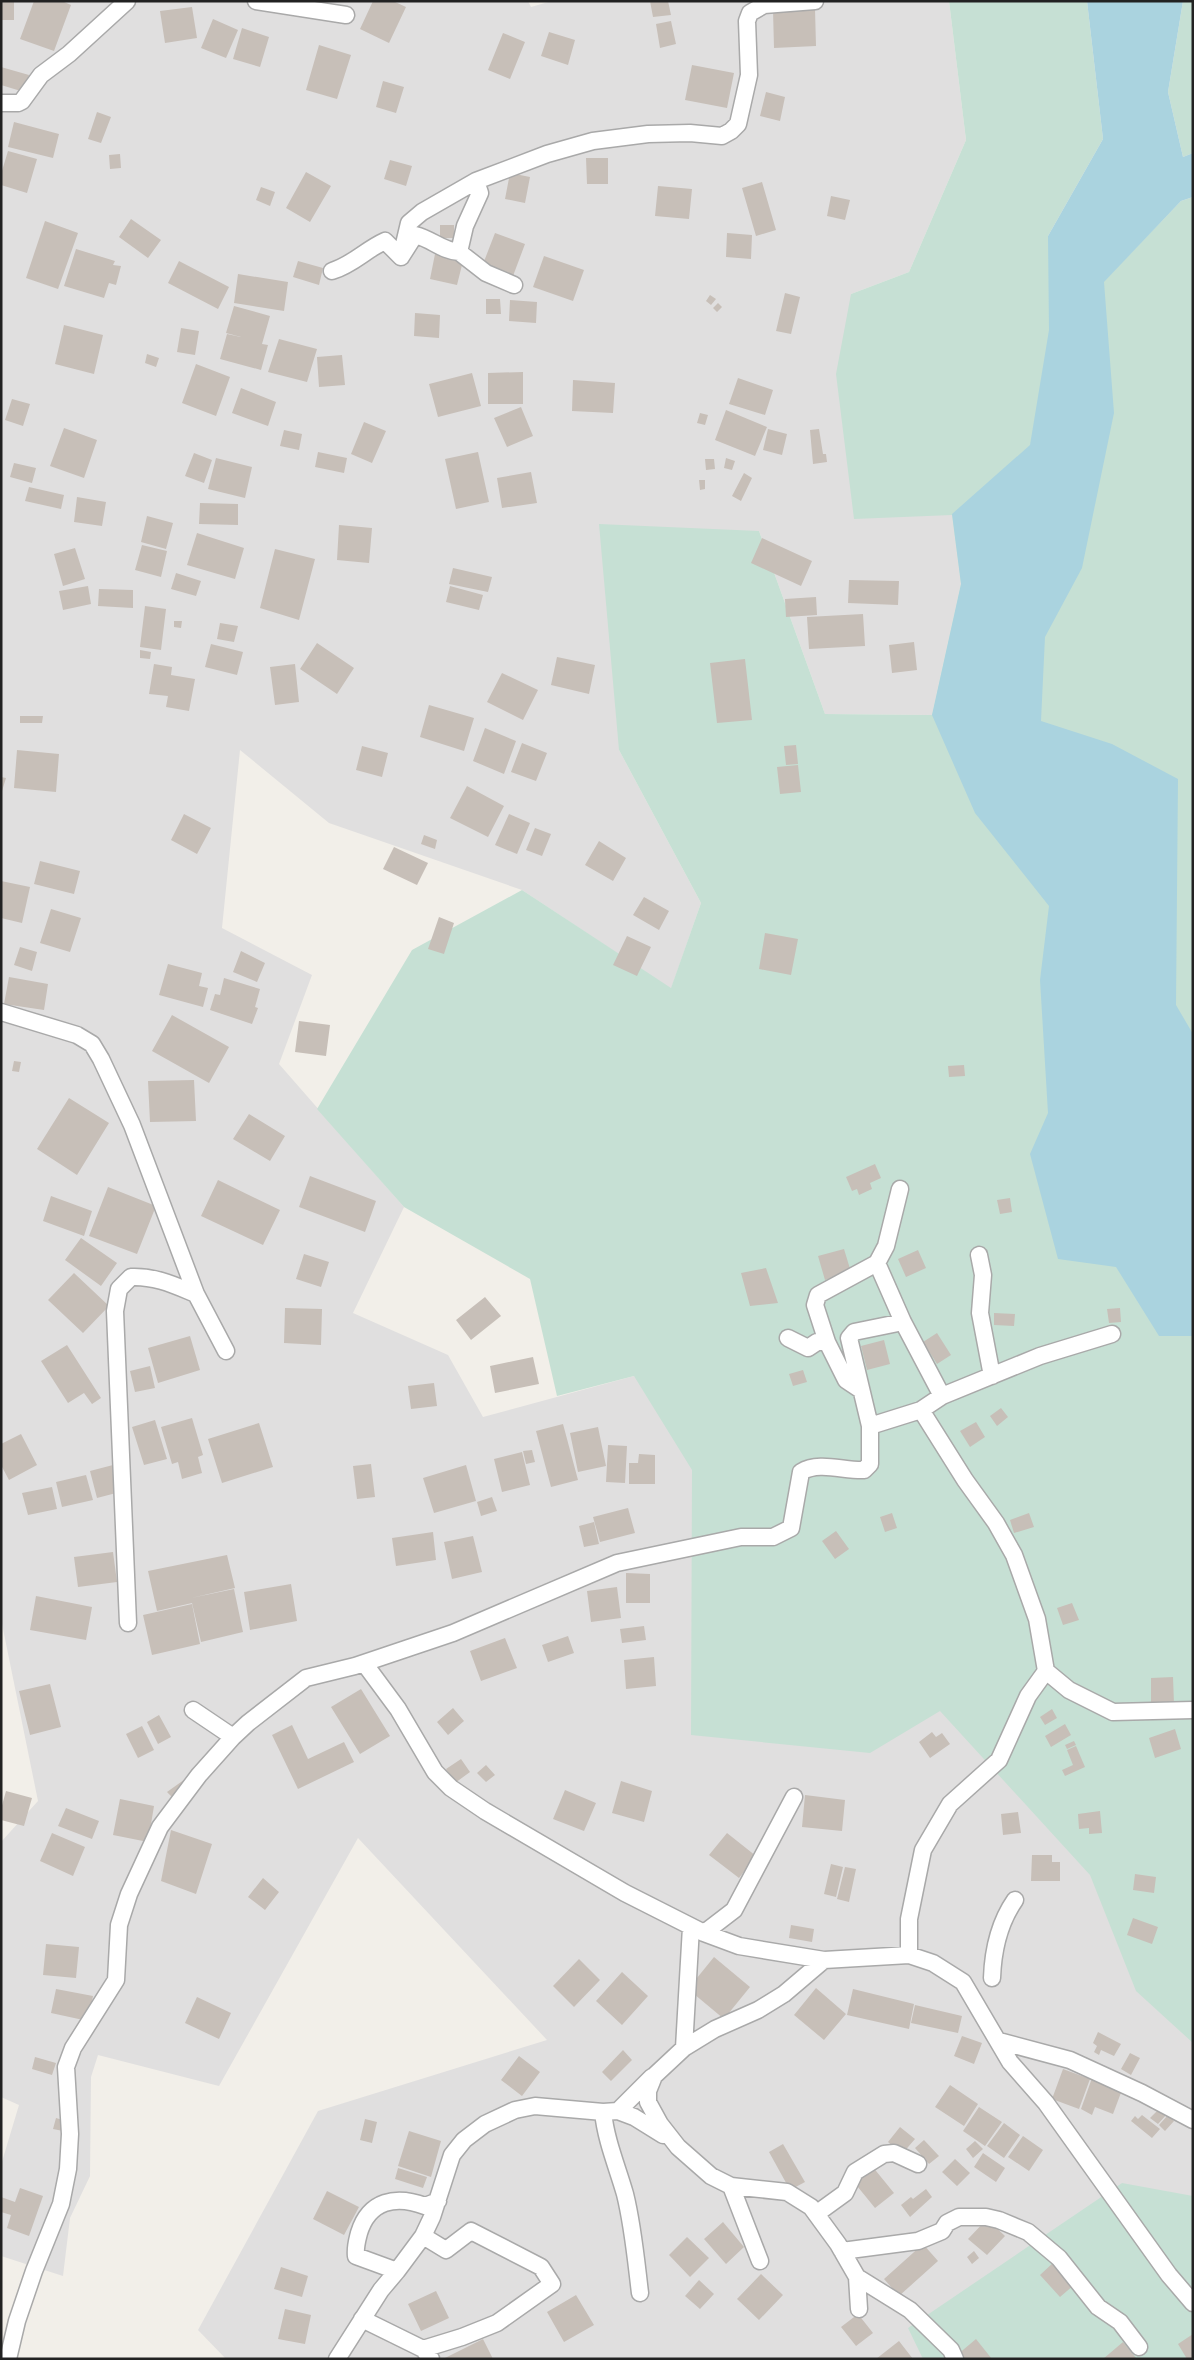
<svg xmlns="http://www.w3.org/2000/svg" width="1194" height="2360" font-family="'Fira Sans Condensed',sans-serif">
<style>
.residential{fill:#e0dfdf}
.wetland{fill:#c6e0d4}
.water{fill:#aad3df}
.building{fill:#c7bfb8}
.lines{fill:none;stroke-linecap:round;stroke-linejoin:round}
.street-casing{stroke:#a9a9a9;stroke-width:19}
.street{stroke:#fff;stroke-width:16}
</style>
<rect width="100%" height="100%" fill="#f2efe9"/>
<path class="residential" d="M1 1H528L531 7 552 1H949L966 140 909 272 851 294 952 514 961 584 932 715 825 714 759 531 619 750 701 903 671 989 522 890 329 823 240 750 222 928 312 975 279 1064 404 1207 353 1313 448 1355 483 1417 634 1376 1193 1629V2359H226L198 2330 318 2111 547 2040 358 1838 219 2086 98 2055 91 2077 90 2176 70 2218 63 2276 1 2256V2165L19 2105 1 2097V1842L38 1801 1 1619Z"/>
<path class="wetland" d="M949 1H1087L1103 139 1048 236 1104 281 1181 201 1193 197V2043L1136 1991 1090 1875 940 1711 870 1753 691 1735 692 1470 634 1376 557 1396 530 1279 404 1207 317 1109 412 950 522 890 671 988 701 903 619 750 599 524 759 531 825 714 932 715 961 584 952 515 854 519 836 374 851 294 909 272 966 140Z
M1183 1H1193V153L1183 157 1168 92Z
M1122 2183 1193 2196V2359H923L908 2328Z"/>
<path class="water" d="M1087 1H1183L1168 92 1183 157 1193 153V197L1181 201 1104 282 1114 413 1082 568 1045 637 1041 721 1112 744 1178 779 1176 1005 1193 1034V1336H1159L1116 1267 1058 1259 1030 1154 1048 1113 1040 980 1049 906 975 813 932 715 961 584 952 514 1030 445 1049 330 1048 236 1103 139Z"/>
<path class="building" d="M1 1H14V20H1Z
M34 1H62L71 5 54 51 20 39Z
M373 1H393L406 7 389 43 360 29Z
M650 1H668L671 15 653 17Z
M192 7 197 38 165 43 160 11Z
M815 9 816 46 774 48 773 10Z
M213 19 238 30 226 58 201 48Z
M671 21 676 44 660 48 656 24Z
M242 28 269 37 260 67 233 59Z
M549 32 575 40 568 65 541 56Z
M503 33 525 42 510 79 488 70Z
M319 45 351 55 337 99 306 90Z
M692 65 734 73 727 108 685 100Z
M1 67 29 75 24 92 1 85Z
M383 81 404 87 396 113 376 107Z
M766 92 785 97 780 121 760 116Z
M97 112 111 117 101 143 88 139Z
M14 122 59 134 53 158 8 147Z
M8 151 37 159 27 193 1 185V174Z
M120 154 121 168 110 169 109 155Z
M586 158H608V184H587Z
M390 160 412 166 406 186 384 179Z
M306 172 331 186 310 222 286 208Z
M510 173 530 177 525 203 505 199Z
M762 182 776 230 756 236 742 188Z
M658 186 692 189 689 219 655 216Z
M261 187 275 192 270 206 256 200Z
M831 196 850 200 845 220 827 216Z
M131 219 161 240 148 258 119 237Z
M45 221 78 233 58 289 26 278Z
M440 225H454V238H440Z
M495 233 525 244 513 276 483 264Z
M727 233 752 235 751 259 726 257Z
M76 249 115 261 113 265 121 266 116 285 109 283 104 298 64 286Z
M435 254 463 261 457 285 430 279Z
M544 256 584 270 573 301 533 287Z
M179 261 229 287 218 309 168 283Z
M298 261 323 268 319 285 293 277Z
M238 274 288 282 284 311 234 303Z
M785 293 800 297 791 334 776 331Z
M710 295 716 299 711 305 706 301Z
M486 299H500L501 314H486Z
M510 300 537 302 536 323 509 321Z
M718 303 722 307 717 312 713 308Z
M234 306 270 316 262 344 268 345 261 370 220 359 227 334 241 337 226 333Z
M415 313 440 315 439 338 414 336Z
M64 325 103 335 94 374 55 364Z
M181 328 199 331 195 355 177 352Z
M279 339 317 349 307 382 268 372Z
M147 354 159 358 156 367 145 363Z
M342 355 345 385 319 387 317 357Z
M196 364 230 377 216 416 182 403Z
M523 372V404H488V373Z
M472 373 481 406 438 417 429 384Z
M738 378 773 390 765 415 729 404Z
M573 380 615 383 613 413 572 411Z
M241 388 276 402 268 426 232 413Z
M12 399 30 404 23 426 5 420Z
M521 407 533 436 507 447 494 418Z
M726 410 767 427 755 456 715 440Z
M700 413 708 415 705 425 697 423Z
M364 422 386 431 372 463 351 454Z
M64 428 97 440 84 478 50 466Z
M768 429 787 434 782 455 763 450Z
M819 429 823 454H826L827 462 813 464 810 430Z
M284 430 302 434 299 450 280 446Z
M318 452 347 458 344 473 315 467Z
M478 452 489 502 456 509 445 459Z
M194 453 212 460 204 483 185 476Z
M216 458 252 467 245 498 208 489Z
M726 458 735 461 732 470 724 468Z
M705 459H714L715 469 706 470Z
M14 463 36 468 32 483 10 477Z
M531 472 537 503 502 508 497 478Z
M744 473 752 478 741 501 732 496Z
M699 480H705V489L700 490Z
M29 487 64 495 61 509 25 501Z
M77 497 106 502 102 526 74 522Z
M200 503 238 504V525L199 524Z
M147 516 173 523 166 549 141 542Z
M339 525 372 528 369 563 337 560Z
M197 533 244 548 235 579 187 565Z
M762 538 812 561 801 586 751 563Z
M142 545 167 551 161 577 135 570Z
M75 548 85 579 63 586 54 554Z
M275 549 315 559 299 620 260 608Z
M453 568 492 577 488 592 449 584Z
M176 573 201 581 196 596 171 589Z
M849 580 899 581 898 605 848 603Z
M88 586 91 604 63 610 59 591Z
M450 586 483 595 479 610 446 602Z
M99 589 133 590V608L98 606Z
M816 597 817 615 786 617 785 599Z
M145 606 166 609 161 650 140 647Z
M863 614 865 646 809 649 807 617Z
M174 621H182L181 628 174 627Z
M220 623 238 626 234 642 217 639Z
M914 642 917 670 892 673 889 645Z
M317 643 354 668 337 694 300 669Z
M211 644 243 652 237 675 205 667Z
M140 650 151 652 150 659 140 658Z
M557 657 595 665 589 694 551 685Z
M745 659 752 720 717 723 710 663Z
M154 664 172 667 171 675 195 679 189 711 166 707 168 696 149 694Z
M295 664 299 702 275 705 270 667Z
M502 673 538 690 523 720 487 702Z
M429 705 474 718 464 751 420 737Z
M20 716H43L42 723H20Z
M485 728 516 741 504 774 473 761Z
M522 743 547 753 536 781 511 772Z
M796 745 798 764 786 765 784 746Z
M362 746 388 753 382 777 356 770Z
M17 750 59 754 56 792 14 788Z
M798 765 801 792 780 794 777 767Z
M1 777 6 778 2 791H1Z
M467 786 504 806 488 837 450 818Z
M184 814 211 828 197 854 171 840Z
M509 814 530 823 517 854 495 845Z
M535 828 551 834 542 856 526 850Z
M424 835 437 840 435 849 421 844Z
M599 841 626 858 613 881 585 865Z
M394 847 428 863 417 885 383 869Z
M40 861 80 871 74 894 34 884Z
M1 881 30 887 22 923 1 918Z
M644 897 669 911 659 930 633 915Z
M51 909 81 918 70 952 40 943Z
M439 917 454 923 444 954 428 949Z
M765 933 798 939 791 975 759 969Z
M627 936 651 947 637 976 613 965Z
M20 947 37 952 32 971 14 965Z
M241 951 265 963 257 982 233 972Z
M168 964 202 973 199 986 208 988 203 1007 159 995Z
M9 977 48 984 44 1010 4 1004Z
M224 978 260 989 255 1007 258 1008 252 1024 210 1010 215 994 220 995Z
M172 1015 229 1047 209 1083 152 1051Z
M299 1021 330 1025 326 1056 295 1052Z
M14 1061 21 1062 19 1072 12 1071Z
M964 1065 965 1076 949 1077 948 1066Z
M194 1080 196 1121 150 1122 148 1081Z
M69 1098 109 1123 77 1175 37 1149Z
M249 1114 285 1136 270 1161 233 1139Z
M875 1164 881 1178 870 1183 872 1189 859 1195 857 1189 852 1191 846 1177Z
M310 1176 376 1201 365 1232 299 1207Z
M218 1180 280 1210 263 1245 201 1216Z
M108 1187 156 1206 137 1254 89 1236Z
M51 1196 92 1211 84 1236 43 1221Z
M1010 1198 1012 1212 1000 1214 997 1200Z
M81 1238 117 1263 101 1286 65 1260Z
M844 1249 851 1272 825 1280 818 1256Z
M918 1250 926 1268 906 1277 898 1259Z
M304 1254 329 1262 321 1287 296 1279Z
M766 1268 778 1303 750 1306 741 1273Z
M74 1273 109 1306 83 1333 48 1300Z
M485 1297 501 1316 471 1340 456 1320Z
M285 1308 322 1309 321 1345 284 1343Z
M1120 1308 1121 1322 1109 1323 1107 1309Z
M994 1313 1015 1314 1014 1326 994 1325Z
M937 1333 951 1355 937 1364 923 1342Z
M190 1336 200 1370 158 1383 148 1348Z
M884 1340 890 1364 867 1370 861 1346Z
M67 1345 101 1398 92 1404 84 1393 68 1403 41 1361Z
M533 1357 539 1384 495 1393 490 1366Z
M150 1366 155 1388 135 1392 130 1371Z
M803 1370 807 1382 793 1386 789 1374Z
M434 1383 437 1406 411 1409 408 1386Z
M1001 1408 1008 1417 997 1426 990 1416Z
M192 1418 203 1455 198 1457 202 1473 182 1479 178 1462 172 1464 161 1427Z
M155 1420 167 1459 144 1465 132 1427Z
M976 1422 985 1437 970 1447 960 1431Z
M259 1423 273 1467 222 1483 208 1439Z
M563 1424 578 1480 551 1487 536 1431Z
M598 1427 606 1466 578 1472 570 1433Z
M21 1434 37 1465 9 1480 1 1465V1444Z
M608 1445 627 1446 625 1483 606 1482Z
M532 1450 535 1462 526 1464 523 1451Z
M522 1452 530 1485 502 1492 494 1459Z
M639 1454 655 1455V1484H629V1463H638Z
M371 1464 375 1497 357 1499 353 1466Z
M113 1465 120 1492 97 1498 90 1471Z
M466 1465 476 1501 434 1513 423 1478Z
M86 1475 93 1500 62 1507 56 1482Z
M52 1487 57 1509 28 1515 22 1493Z
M492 1497 497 1511 481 1516 477 1502Z
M628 1508 635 1533 600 1542 593 1517Z
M892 1513 897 1528 885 1532 880 1517Z
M1029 1513 1034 1527 1014 1533 1010 1520Z
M594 1522 599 1544 584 1547 579 1526Z
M836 1531 849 1549 835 1559 822 1541Z
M433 1532 436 1560 396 1566 392 1538Z
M473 1536 482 1572 452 1579 444 1542Z
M113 1552 117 1582 78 1587 74 1557Z
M227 1555 235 1588 191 1598 234 1589 243 1632 201 1642 192 1603 157 1611 148 1571Z
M626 1573 650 1574V1603H626Z
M291 1584 297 1621 250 1630 244 1592Z
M617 1587 621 1618 591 1622 587 1591Z
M36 1596 92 1607 86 1640 30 1630Z
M1072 1603 1079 1620 1063 1625 1057 1608Z
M192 1604 200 1644 152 1655 143 1615Z
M644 1626 646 1640 622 1643 620 1629Z
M568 1636 574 1653 548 1662 542 1645Z
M505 1638 517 1668 481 1681 470 1651Z
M654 1657 656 1686 626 1689 624 1660Z
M1173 1677 1174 1704 1151 1705V1678Z
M50 1684 61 1727 30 1735 19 1691Z
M361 1689 390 1736 360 1754 331 1707Z
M453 1708 464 1721 448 1735 437 1722Z
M1052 1709 1057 1718 1045 1725 1040 1717Z
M159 1715 171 1737 158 1744 147 1722Z
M1065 1724 1071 1735 1051 1747 1045 1736Z
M292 1725 308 1759 344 1742 354 1762 298 1789 272 1735Z
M142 1726 154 1750 138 1758 126 1734Z
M1175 1729 1181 1749 1155 1758 1149 1738Z
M932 1732 936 1737 942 1733 950 1744 930 1758 919 1742Z
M1074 1741 1076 1745 1067 1749 1065 1745Z
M1076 1746 1085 1767 1065 1776 1062 1770 1073 1765 1067 1750Z
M461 1759 470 1772 455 1783 446 1769Z
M486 1765 495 1775 486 1782 477 1773Z
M188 1777 177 1802 167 1792Z
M621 1781 652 1791 644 1822 612 1813Z
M565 1790 596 1803 584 1831 553 1819Z
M6 1791 32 1798 24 1826 1 1820V1809Z
M805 1795 845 1800 842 1831 802 1827Z
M120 1799 154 1806 148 1842 113 1835Z
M66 1808 99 1821 92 1839 58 1826Z
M1100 1811 1102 1833 1089 1834V1828L1079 1829 1078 1814Z
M1018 1812 1021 1833 1003 1835 1001 1814Z
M171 1830 212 1844 196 1894 161 1881Z
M52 1833 85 1847 73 1876 40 1861Z
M727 1833 756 1856 739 1878 709 1855Z
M1032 1855H1052V1862H1060V1881H1031Z
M831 1864 843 1867 836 1897 824 1894Z
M845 1867 856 1869 849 1902 837 1899Z
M1135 1874 1156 1877 1154 1893 1133 1890Z
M263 1878 279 1892 265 1910 248 1897Z
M1133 1918 1158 1927 1152 1944 1127 1935Z
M791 1925 814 1929 812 1942 789 1938Z
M46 1944 79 1947 76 1978 43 1975Z
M714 1957 750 1987 724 2019 688 1989Z
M579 1959 600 1980 574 2007 553 1986Z
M622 1972 648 1996 622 2025 596 2001Z
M816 1988 846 2014 824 2040 794 2015Z
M56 1989 93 1996 88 2021 51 2013Z
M853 1989 914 2004 909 2029 847 2015Z
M197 1997 231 2013 219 2039 185 2023Z
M915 2005 962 2016 958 2033 911 2023Z
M1098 2032 1121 2044 1114 2056 1101 2050 1099 2055 1094 2052 1097 2046 1093 2043Z
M962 2036 982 2043 974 2064 954 2056Z
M623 2050 632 2060 611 2081 602 2072Z
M1130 2053 1140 2058 1131 2075 1121 2069Z
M519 2056 540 2072 522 2096 501 2080Z
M35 2057 56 2063 52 2075 32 2069Z
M1063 2069 1090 2079 1079 2109 1052 2099Z
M1092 2078 1122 2090 1113 2114 1095 2107 1092 2115 1081 2109Z
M950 2085 978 2104 964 2126 935 2107Z
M979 2107 1002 2122 985 2146 963 2131Z
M1160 2108 1167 2114 1158 2124 1150 2118Z
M1142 2115 1160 2129 1152 2138 1131 2121 1135 2116 1138 2119Z
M1168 2115 1174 2121 1165 2131 1159 2125Z
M56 2118 66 2121 63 2131 53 2129Z
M365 2119 377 2122 372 2143 360 2140Z
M1004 2123 1020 2135 1004 2158 987 2146Z
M900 2127 915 2139 902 2154 888 2142Z
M409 2131 441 2141 431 2177 398 2166Z
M1023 2136 1043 2150 1029 2171 1008 2157Z
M924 2140 939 2156 929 2164 915 2148Z
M975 2141 983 2149 973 2158 966 2149Z
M783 2144 805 2182 790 2190 769 2152Z
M983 2153 1005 2168 996 2182 974 2167Z
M955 2159 970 2173 957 2186 942 2172Z
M872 2166 894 2193 875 2208 853 2181Z
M398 2168 427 2177 423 2188 395 2179Z
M20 2188 43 2196 29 2236 7 2228 11 2215 1 2212V2197L15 2202Z
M926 2189 932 2197 910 2217 901 2205 911 2197 913 2199Z
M327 2191 359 2207 344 2235 313 2219Z
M987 2219 1005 2236 987 2255 968 2239Z
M723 2222 744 2247 726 2264 704 2239Z
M687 2237 709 2258 690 2277 669 2255Z
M923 2244 938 2261 899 2296 884 2279Z
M974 2251 979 2258 972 2264 967 2257Z
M1055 2261 1074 2285 1060 2297 1040 2275Z
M281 2267 308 2276 302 2297 274 2289Z
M761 2274 783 2295 759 2320 737 2299Z
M699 2280 714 2294 700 2309 685 2296Z
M436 2291 449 2318 421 2331 408 2304Z
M576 2295 594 2325 564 2342 547 2312Z
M285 2309 311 2315 305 2344 278 2339Z
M858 2314 873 2333 856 2346 841 2327Z
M1193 2334V2359H1187L1178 2344Z
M483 2339 493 2359H443Z
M976 2339 992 2359H960L957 2355Z
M899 2341 913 2359H876Z
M1123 2342 1136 2358 1103 2359Z"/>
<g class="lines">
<defs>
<path id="street" d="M256 1 346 15
M1 103H18L22 101 41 75 69 54 127 1
M476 181 480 193 465 226 459 252 486 273 514 285
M401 257 409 223 422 212 476 181 547 154 593 141 648 134 690 133 722 136 731 131 738 124 749 75 747 21 750 13 764 5 815 1
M332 271C354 264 365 250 385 241L401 257 415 235C432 239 442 251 459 252
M1 1012 77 1035 92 1044 101 1059 132 1125 196 1294 226 1351
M979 1255 983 1275 980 1313 992 1376
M877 1263 903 1322 942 1396
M788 1338 808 1348 817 1342H827
M861 1390 846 1380 827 1342 815 1305 818 1295 877 1263 886 1246 900 1189
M870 1426 921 1410 942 1396 1040 1356 1112 1334
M128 1623 115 1311 119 1289 131 1277C155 1276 174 1285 196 1294
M364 1663 398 1709 435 1772 451 1788 485 1811 625 1893 704 1933 739 1946 824 1960
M1046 1671 1069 1690 1113 1712 1193 1710
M193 1710 233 1737
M704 1933 734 1910 794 1797
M909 1955V1919L923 1850 950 1804 999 1760 1028 1696 1046 1671 1037 1619 1014 1555 996 1523 965 1480 921 1410
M992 1978C993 1950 999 1923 1015 1900
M999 2041 1070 2060 1142 2093 1193 2120
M684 2048 691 1927
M618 2111 652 2077
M603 2112C606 2141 617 2166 625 2194 633 2226 636 2260 640 2293
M731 2186 760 2261
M816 2214 845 2193 855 2172 884 2154 894 2153 918 2164
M423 2236 446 2250 471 2231 541 2267 552 2284 497 2323 462 2337 423 2349
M842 2251 918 2241 942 2231 947 2223 959 2217H986L999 2220 1028 2232 1059 2258 1098 2307 1120 2322 1139 2347
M397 2271 356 2256C355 2247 357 2241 359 2233 369 2200 396 2195 425 2206L438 2201
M857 2277 859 2309
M362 2319 423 2349 431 2359
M8 2359 17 2321 34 2271 61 2204 68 2169 70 2134 66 2067 73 2048 116 1980 119 1925 129 1894 160 1827 199 1775 233 1737 248 1723 306 1678 355 1666 453 1633 617 1563 741 1537H773L791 1528 801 1472C819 1461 844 1471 864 1470L870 1464V1426L849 1338 854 1332 903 1322
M337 2359 381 2290 397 2271 423 2236 432 2217 452 2155 464 2140 485 2124 515 2110 535 2106 603 2112 618 2111 634 2117 663 2135
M955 2359 951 2350 910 2310 857 2277 838 2244 811 2207 787 2192 731 2186 711 2176 678 2147 660 2124 648 2102V2091L654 2076 684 2048 715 2029 758 2010 784 1994 824 1960 909 1955 933 1963 963 1982 1010 2062 1046 2103 1169 2275 1193 2303"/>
</defs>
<use href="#street" class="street-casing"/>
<use href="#street" class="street"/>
</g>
<rect width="1194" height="2360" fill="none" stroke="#222222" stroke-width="5"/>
</svg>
